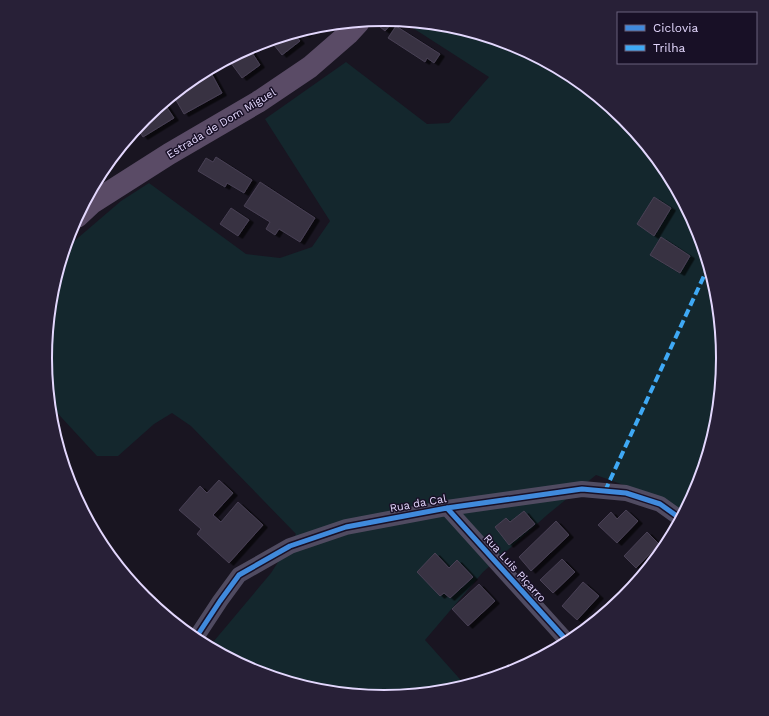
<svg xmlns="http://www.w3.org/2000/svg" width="769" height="716" font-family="'Work Sans',sans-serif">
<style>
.green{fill:#14272d}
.building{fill:#393343;stroke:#484054;filter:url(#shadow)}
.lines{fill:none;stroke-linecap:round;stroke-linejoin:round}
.minor{stroke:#504b61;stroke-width:16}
.primary{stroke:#5a4b66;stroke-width:22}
.quiet{stroke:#3fa9f5;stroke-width:4;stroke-dasharray:8 4;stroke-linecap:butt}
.cycleway-casing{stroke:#181026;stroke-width:8}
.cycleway{stroke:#408adc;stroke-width:5}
.labels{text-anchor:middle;stroke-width:3;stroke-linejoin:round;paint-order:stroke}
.street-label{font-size:11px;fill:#e3d7fd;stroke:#181026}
.rim{fill:none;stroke:#e3d7fd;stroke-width:2}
</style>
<defs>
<filter id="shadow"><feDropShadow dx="4.5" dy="2.5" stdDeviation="0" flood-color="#0009"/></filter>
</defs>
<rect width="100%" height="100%" fill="#191521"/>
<path class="green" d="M402 21 451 26 514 45 573 76 624 118 666 170 698 228 717 292 723 358 717 424 698 488 680 520 632 488 596 475 547 515 483 572 425 640 466 686 450 691 384 697 318 690 255 671 209 647 271 573 296 534 191 426 172 413 154 424 118 456H97L50 405 46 358 52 292 65 249 121 201 149 183 246 254 280 258 312 247 330 221 265 119 346 62 427 124 449 123 489 77Z"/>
<path class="building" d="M386 19 390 20 393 22 385 31 379 26Z
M396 26 440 54 434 63 427 58 425 62 388 38Z
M313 27 305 35 301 31Z
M293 33 300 41 282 55 270 40Z
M249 48 260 65 242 78 228 59Z
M209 69 222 93 184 114 173 95 196 76Z
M164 103 174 118 143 137 137 128 145 118Z
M216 157 252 180 244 193 227 183 225 187 198 171 206 158 213 162Z
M260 182 315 218 300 242 279 229 275 235 266 229 270 222 244 206Z
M654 197 671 208 654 236 637 224Z
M231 208 249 220 238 236 220 224Z
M661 237 690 256 680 273 650 255Z
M219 480 233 493 213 515 221 522 238 502 263 525 229 563 197 534 201 529 179 510 200 486 207 493Z
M626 510 638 521 617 543 598 525 611 512 617 519Z
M524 511 535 524 509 545 495 527 506 518 510 522Z
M556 521 569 535 531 571 519 557Z
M647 532 659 544 636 568 624 556Z
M435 553 449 568 457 560 473 577 450 598 444 593 440 596 417 572Z
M562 559 575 572 553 593 540 580Z
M583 582 599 596 577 620 562 606Z
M479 584 495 601 468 626 452 609Z
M609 604 613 607 586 629 584 627Z"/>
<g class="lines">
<path class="minor" d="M447 508 568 642
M195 639 220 601 239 575 290 546 346 527 447 508 582 489 626 493 660 504 681 519"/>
<path class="primary" d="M77 217 92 203 169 154 258 102 310 67 348 34 359 22"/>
<path class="quiet" d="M605 491 709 265"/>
<defs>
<path id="cycleway" d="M447 508 568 642
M195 639 220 601 239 575 290 546 346 527 447 508 582 489 626 493 660 504 681 519"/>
</defs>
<use href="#cycleway" class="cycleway-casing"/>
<use href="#cycleway" class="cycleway"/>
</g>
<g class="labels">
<g class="street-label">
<text transform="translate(221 123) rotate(-31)" y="4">Estrada de Dom Miguel</text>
<text transform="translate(418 503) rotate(-10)" y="4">Rua da Cal</text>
<text transform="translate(515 568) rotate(48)" y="4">Rua Luis Piçarro</text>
</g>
</g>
<path d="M0 0H769V716H0ZM52 358a332 332 0 1 1 664 0a332 332 0 1 1-664 0Z" fill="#282037" fill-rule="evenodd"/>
<path class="rim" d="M52 358a332 332 0 1 1 664 0a332 332 0 1 1-664 0Z"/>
<rect x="617" y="12" width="140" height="52" fill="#181026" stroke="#69607c"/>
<rect x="625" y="25" width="20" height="6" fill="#408adc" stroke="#69607c"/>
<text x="653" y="32" font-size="12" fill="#e3d7fd">Ciclovia</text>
<rect x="625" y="45" width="20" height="6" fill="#3fa9f5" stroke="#69607c"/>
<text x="653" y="52" font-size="12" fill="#e3d7fd">Trilha</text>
</svg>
